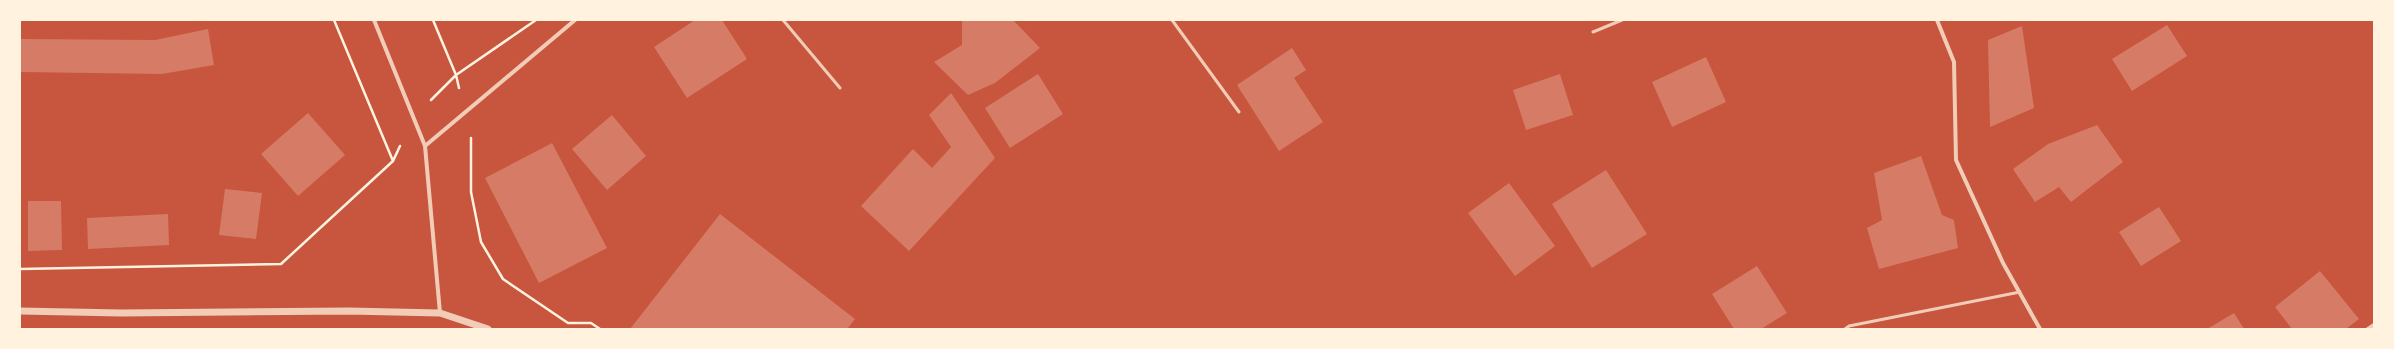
<svg xmlns="http://www.w3.org/2000/svg" width="2394" height="349" font-family="Rubik,sans-serif">
<style>
.building{fill:#d67c66}
.lines{fill:none;stroke-linecap:round;stroke-linejoin:round}
.path{stroke:#fff3e0;stroke-width:2.5}
.service{stroke:#f1ccb7;stroke-width:3}
.minor{stroke:#f1ccb7;stroke-width:4}
.tertiary{stroke:#f1ccb7;stroke-width:7}
</style>
<rect width="100%" height="100%" fill="#c8553d"/>
<path class="building" d="M695 20H722L747 59 687 98 654 47Z
M962 20H1013L1040 48 995 83 968 95 934 62 962 45Z
M2167 25 2187 56 2132 91 2112 59Z
M2022 26 2034 108 1990 127 1988 40Z
M208 29 214 65 162 74 20 72V39L155 40Z
M1292 48 1306 70 1294 78 1323 122 1279 151 1237 85Z
M1706 57 1726 102 1672 127 1652 82Z
M1038 74 1063 114 1010 148 985 108Z
M1560 74 1573 115 1526 130 1513 90Z
M951 93 995 158 909 251 861 206 913 149 932 168 951 147 929 115Z
M308 113 345 155 298 196 261 154Z
M612 115 646 156 607 190 572 149Z
M2097 125 2123 162 2071 202 2059 187 2035 202 2013 169 2048 144Z
M552 143 607 248 539 283 485 178Z
M1921 156 1942 215 1954 220 1958 248 1879 269 1867 228 1882 220 1874 173Z
M1606 170 1647 234 1592 268 1552 204Z
M1509 183 1555 246 1515 276 1468 213Z
M225 189 262 193 256 239 219 235Z
M28 201H61L62 250 28 251Z
M2159 207 2181 241 2141 266 2119 232Z
M168 214 169 245 88 249 87 218Z
M720 214 855 319 847 329H630Z
M1757 266 1787 313 1761 329H1734L1712 294Z
M2320 271 2359 319 2346 329H2292L2275 307Z
M2234 313 2244 329H2207Z"/>
<g class="lines">
<path class="path" d="M433 20 456 75 536 20
M456 75 459 88
M431 100 455 76
M471 138V192L481 242 503 279 568 323H591L600 329
M393 161 400 146
M20 269 281 264 393 161 334 20"/>
<path class="service" d="M783 20 840 88
M1172 20 1239 112
M1593 32 1622 20
M1845 329 1849 326 2020 292"/>
<path class="minor" d="M374 20 425 146 440 313
M1937 20 1954 62 1956 160 2003 263 2040 329
M425 146 575 20
M2368 329 2374 325"/>
<path class="tertiary" d="M20 311 121 313 349 311 440 313 488 329"/>
</g>
<rect width="2394" height="349" fill="none" stroke="#fff3e0" stroke-width="42"/>
</svg>
